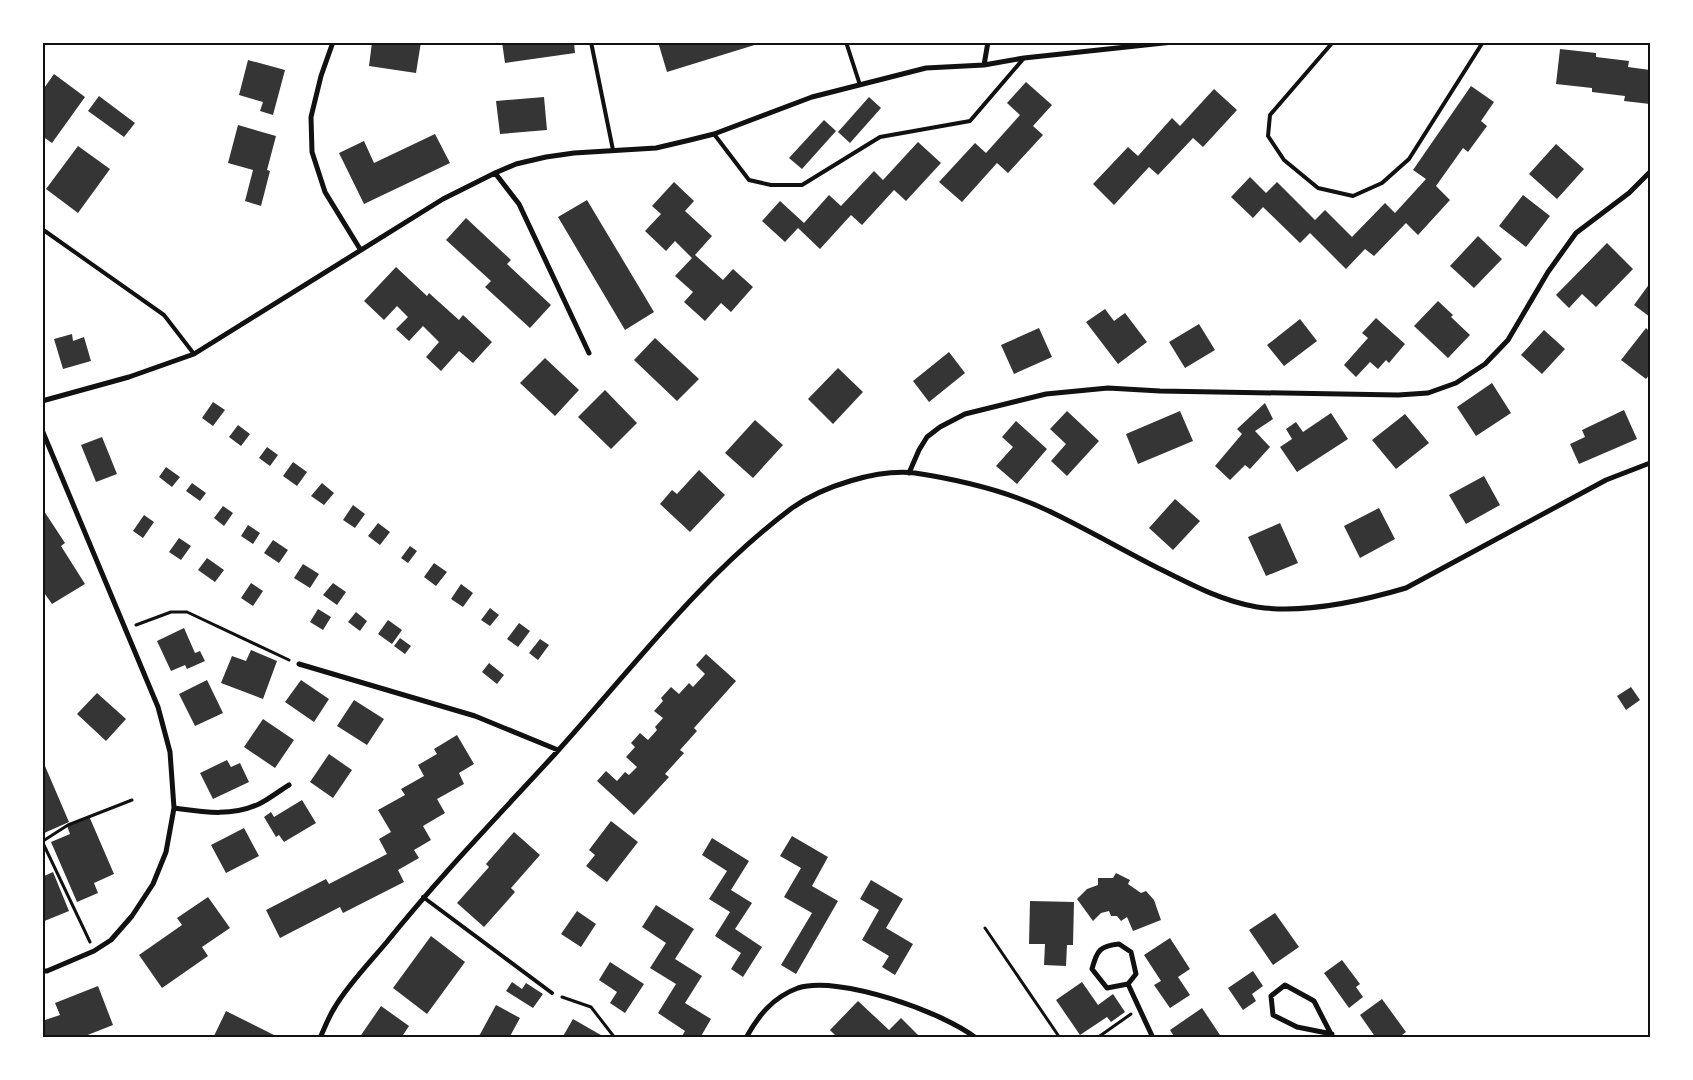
<svg xmlns="http://www.w3.org/2000/svg" width="1693" height="1080" font-family="Helvetica,sans-serif">
<style>
.building{fill:#353535}
.lines{fill:none;stroke-linecap:round;stroke-linejoin:round}
.path{stroke:#111;stroke-width:3}
.service{stroke:#111;stroke-width:4}
.minor{stroke:#111;stroke-width:5}
.neatline{fill:none;stroke:#111;stroke-width:2}
</style>
<rect width="100%" height="100%" fill="#fff"/>
<path class="building" d="M372 42H421L416 73 369 66Z
M502 42H574L575 53 505 63Z
M658 42H761V43L667 72Z
M1560 49 1596 53V57L1629 61 1628 67 1650 70V104L1624 101 1625 96 1592 92V88L1556 84Z
M248 60 285 70 273 115 260 111 263 102 239 95Z
M54 74 85 97 52 143 42 136V91Z
M1026 82 1052 105 1033 126 1043 135 1008 173 997 163 962 202 939 182 975 143 986 153 1020 115 1007 103Z
M1471 86 1494 102 1481 121 1487 126 1468 152 1463 148 1436 186 1450 200 1418 235 1406 223 1374 256 1365 249 1346 269 1310 233 1300 243 1263 207 1253 218 1231 197 1250 177 1266 193 1277 182 1315 220 1325 210 1352 237 1385 203 1395 213 1426 179 1413 170Z
M1214 89 1237 110 1203 147 1193 138 1158 175 1149 167 1114 205 1093 184 1128 147 1138 156 1172 118 1180 126Z
M99 96 135 123 124 137 88 111Z
M544 97 547 130 500 134 496 101Z
M869 97 881 108 850 143 838 132Z
M824 120 836 131 802 169 789 158Z
M238 125 276 136 267 170 270 171 261 206 245 201 253 170 228 163Z
M435 134 450 163 364 204 339 153 364 141 374 163Z
M918 142 941 163 906 201 894 190 862 225 851 215 820 249 798 228 785 242 762 221 780 201 804 223 829 195 841 206 874 171 883 180Z
M1556 144 1584 169 1557 199 1529 174Z
M78 146 110 169 78 213 46 189Z
M674 182 694 201 685 211 712 236 695 255 723 280 733 269 753 287 731 312 721 303 705 321 684 302 693 292 675 276 692 258 675 241 666 251 645 231 661 214 652 206Z
M1523 195 1550 216 1526 247 1499 226Z
M587 200 654 312 625 330 558 217Z
M466 218 511 260 507 264 551 305 530 328 485 287 491 281 446 240Z
M1478 236 1502 259 1474 288 1450 266Z
M1607 243 1633 269 1596 307 1582 294 1569 308 1556 295Z
M396 267 427 296 429 293 459 320 463 315 492 342 473 363 459 351 441 371 426 357 439 342 423 326 409 341 396 329 408 317 397 306 384 320 364 301Z
M1650 283V317L1634 305Z
M1438 301 1453 315 1451 317 1470 335 1448 358 1414 326Z
M1105 309 1114 321 1125 313 1147 342 1118 364 1086 322Z
M1376 318 1405 344 1389 363 1386 360 1378 369 1370 362 1356 377 1344 365 1368 338 1362 333Z
M1300 319 1317 341 1284 366 1267 345Z
M1199 324 1215 350 1185 368 1169 342Z
M1039 328 1052 357 1014 374 1001 345Z
M1646 328 1650 332V374L1646 379 1621 360Z
M1544 330 1565 349 1542 374 1521 355Z
M72 334 73 341 84 337 91 361 63 369 54 339Z
M655 338 699 379 677 401 634 360Z
M949 352 965 373 929 402 913 381Z
M545 358 579 390 555 416 520 383Z
M838 368 863 392 833 424 808 399Z
M1492 383 1511 413 1476 436 1457 407Z
M605 390 637 423 611 449 578 417Z
M213 402 225 410 213 426 202 418Z
M1265 403 1273 419 1255 431 1270 447 1250 469 1245 465 1230 480 1215 466 1242 434 1237 429Z
M1624 410 1637 439 1579 464 1570 444 1585 437 1582 430Z
M1067 411 1099 441 1067 476 1051 461 1066 444 1050 429Z
M1180 411 1193 441 1138 464 1126 434Z
M1331 413 1348 439 1297 472 1280 447 1292 439 1286 429 1296 422 1303 432Z
M1405 414 1429 443 1396 469 1372 440Z
M755 420 783 445 753 478 725 453Z
M1016 421 1047 449 1017 484 996 466 1013 447 1002 437Z
M238 425 250 434 241 446 229 437Z
M102 437 117 474 96 482 81 445Z
M267 447 278 455 270 466 259 458Z
M293 462 307 472 297 486 283 476Z
M166 467 180 477 172 487 159 477Z
M699 470 725 495 690 532 660 504 672 490 677 494Z
M1484 476 1500 505 1466 524 1449 495Z
M192 483 206 493 200 501 186 491Z
M322 483 334 493 324 505 311 496Z
M1175 499 1200 521 1173 550 1149 528Z
M353 505 365 514 355 528 343 520Z
M223 506 233 513 224 526 214 518Z
M42 508 65 543 61 546 85 584 52 604 42 590Z
M1379 508 1395 539 1360 558 1344 526Z
M144 515 154 522 143 538 133 531Z
M378 523 390 532 380 545 368 536Z
M1280 523 1298 563 1266 576 1248 537Z
M248 525 260 533 253 544 241 536Z
M179 538 191 546 181 560 169 552Z
M273 540 288 550 279 563 264 553Z
M410 546 417 551 408 563 401 558Z
M207 558 224 570 215 582 198 570Z
M434 563 447 572 436 586 424 577Z
M303 564 319 574 310 588 294 578Z
M251 583 263 591 253 606 241 598Z
M333 583 346 592 337 605 323 595Z
M461 584 473 593 463 607 451 599Z
M490 608 499 615 490 626 481 620Z
M318 609 331 617 323 630 310 622Z
M356 612 367 621 360 631 348 622Z
M388 620 402 630 392 644 378 634Z
M519 623 530 631 518 647 507 639Z
M184 628 195 653 200 651 205 661 187 669 185 665 171 671 157 641Z
M400 638 411 646 405 654 394 646Z
M540 639 549 645 538 660 529 653Z
M251 650 277 661 263 699 221 683 232 656 246 661Z
M706 654 736 681 694 728 697 731 680 750 684 753 665 774 669 777 634 815 597 781 606 771 617 781 625 772 629 775 637 767 626 757 635 747 631 743 640 733 648 740 657 730 655 727 663 718 654 711 663 701 661 698 671 687 679 694 689 683 693 687 705 674 696 665Z
M489 663 504 675 497 684 482 672Z
M207 680 223 713 195 726 179 694Z
M301 680 329 699 314 722 285 702Z
M1631 687 1640 700 1626 710 1617 696Z
M97 693 126 719 106 741 77 714Z
M354 700 384 719 367 745 337 726Z
M263 719 294 740 275 768 244 747Z
M457 735 474 764 459 773 464 784 437 799 445 813 423 826 431 840 414 850 419 858 398 870 404 882 343 913 340 907 280 938 266 910 326 879 329 884 387 854 379 839 391 832 378 810 405 795 401 789 424 776 418 765 437 754 434 749Z
M329 754 352 770 333 798 310 782Z
M42 759 69 822 42 834Z
M227 760 231 767 240 763 249 782 213 799 200 773Z
M302 800 316 823 284 842 279 835 276 837 264 817 271 812 274 817Z
M89 816 114 874 94 883 98 893 77 902 51 842 70 834 67 826Z
M611 821 638 842 607 882 586 866 595 855 589 850Z
M244 828 259 856 226 873 211 845Z
M514 832 540 855 511 888 515 892 484 927 457 903 489 867 486 864Z
M792 836 828 857 812 886 838 901 796 974 781 965 812 913 784 897 801 868 780 856Z
M712 838 749 861 731 890 752 903 735 929 762 947 743 977 731 969 741 953 715 936 730 912 709 899 727 871 702 855Z
M53 872 69 911 42 922V877Z
M1116 873 1130 880 1128 884 1141 893 1146 891 1154 900 1161 920 1133 931 1127 917 1121 921 1117 916H1111L1109 911 1101 913 1093 921 1077 899 1087 889 1098 885V878H1113Z
M871 880 903 899 886 928 913 944 895 975 882 967 889 956 862 940 879 910 860 899Z
M208 897 230 928 202 947 208 956 162 988 139 955 182 925 177 918Z
M1030 901 1074 902 1073 945H1067L1066 966 1044 965 1045 944H1029Z
M656 905 694 929 675 959 702 976 685 1003 711 1019 700 1038H681L685 1031 658 1013 676 984 650 968 666 943 642 927Z
M577 911 596 924 581 947 561 934Z
M1275 913 1299 947 1273 965 1249 930Z
M431 936 465 962 427 1014 393 988Z
M1170 938 1190 969 1178 977 1190 995 1170 1008 1154 985 1161 981 1144 955Z
M1342 960 1360 984 1356 987 1363 997 1349 1008 1324 973Z
M610 962 644 984 625 1013 610 1003 617 992 599 980Z
M1253 971 1263 986 1252 994 1256 1001 1243 1010 1228 988Z
M512 982 522 989 526 983 543 994 533 1008 506 991Z
M1082 982 1098 1005 1113 994 1125 1012 1111 1022 1107 1017 1080 1035 1056 1000Z
M98 986 113 1025 80 1038H42V1021L60 1015 55 1003Z
M1382 999 1406 1032 1398 1038H1376L1360 1015Z
M858 1001 889 1030 901 1018 921 1038H838L830 1030Z
M496 1005 520 1018 509 1038H478Z
M381 1006 409 1026 401 1038H359Z
M1202 1008 1222 1038H1175L1170 1030Z
M226 1011 274 1035 273 1038H213Z
M573 1019 606 1038H562Z"/>
<g class="lines">
<path class="path" d="M136 625 171 612H187L289 660
M42 841 90 942
M43 841 68 825 132 800
M985 928 1060 1038
M562 997 591 1007 615 1038
M1097 1038 1131 1014"/>
<path class="service" d="M591 42 613 150
M846 42 860 85
M1333 42 1270 115 1268 136 1284 160 1318 188 1353 196 1382 183 1409 159 1483 42
M714 134 749 180 771 185H802L880 137 970 121 1024 58
M42 229 164 315 194 354
M423 897 552 993"/>
<path class="minor" d="M333 42 321 76 311 117 312 152 325 192 360 249
M984 65 988 42
M495 173 519 204 589 353
M42 401 129 377 194 354 443 199 495 173 516 164 546 157 574 153 656 148 690 140 714 134 812 97 926 68 984 65 1024 58 1173 42
M42 430 158 707 170 752 174 808 166 852 153 884 132 916 111 940 94 951 47 971H42
M909 473 919 450 927 437 940 427 965 414 1046 394 1108 388 1160 391 1398 395 1428 393 1456 383 1485 364 1508 340 1548 272 1576 233 1629 193 1650 172
M299 664 475 716 558 750
M174 808C203 812 231 817 259 804 269 799 279 791 289 785
M1119 944 1131 952 1136 974 1128 984 1107 988 1092 969C1097 950 1100 946 1119 944Z
M1128 984 1153 1038
M1332 1034 1297 1027 1273 1015 1271 996 1285 985 1314 1001 1333 1038
M320 1038C325 1027 329 1016 335 1007 347 986 370 962 386 943 439 877 498 816 555 754 631 670 700 577 792 508 823 486 877 469 915 473 961 480 1011 492 1053 513 1088 530 1121 549 1156 567 1188 583 1221 601 1257 607 1303 614 1362 601 1406 588L1606 480 1650 463
M746 1038C758 1016 773 997 798 988 839 975 943 1012 976 1038"/>
</g>
<rect width="1693" height="1080" fill="none" stroke="#ffffff" stroke-width="88"/>
<rect x="44" y="44" width="1605" height="992" class="neatline"/>
</svg>
